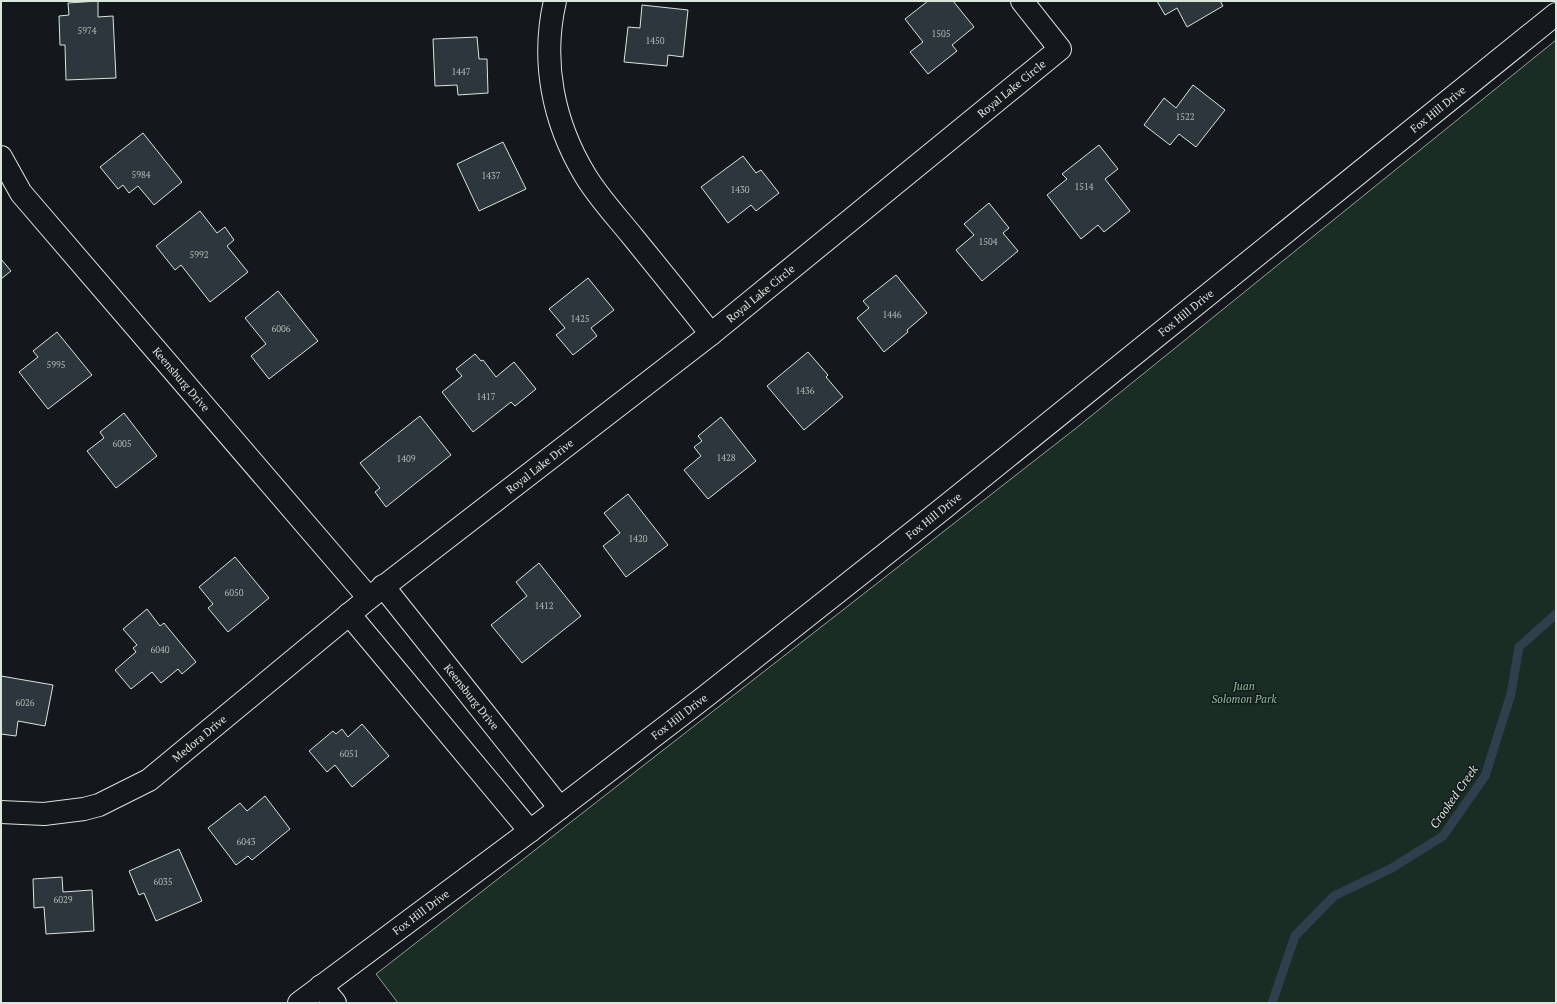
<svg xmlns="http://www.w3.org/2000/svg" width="1557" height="1004" font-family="'PT Serif',serif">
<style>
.green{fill:#1a2d24;stroke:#939e99}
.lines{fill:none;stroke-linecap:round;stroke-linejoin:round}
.stream{stroke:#2f3f4d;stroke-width:9}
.building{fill:#2c363c;stroke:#d8e6dc}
.street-casing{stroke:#d8e6dc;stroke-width:24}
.secondary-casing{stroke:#d8e6dc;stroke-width:24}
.street{stroke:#14181c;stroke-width:22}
.secondary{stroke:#14181c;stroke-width:22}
.labels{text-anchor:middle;stroke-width:3;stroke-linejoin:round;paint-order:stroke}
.number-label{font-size:9px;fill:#adbab4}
.street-label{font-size:11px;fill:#d8e6dc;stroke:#14181c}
.park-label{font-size:11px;font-style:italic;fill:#8ac095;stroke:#14181c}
.water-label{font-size:12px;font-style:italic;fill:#d8e6dc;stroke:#14181c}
</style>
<rect width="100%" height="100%" fill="#14181c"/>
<path class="green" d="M1556 40V1003H398L376 974 1075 429Z"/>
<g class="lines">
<path class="stream" d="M1272 1003 1295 936 1334 896 1392 868 1443 836 1485 776 1511 694 1519 647 1556 614"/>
</g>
<path class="building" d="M98 1V17L113 16 116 78 66 80 65 45H60L59 16 69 15 68 3Z
M928 1H953L974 27 952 45 957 51 928 74 910 52 923 42 905 19Z
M1157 1H1220L1223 6 1187 27 1177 8 1165 15Z
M642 5 688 10 683 57 668 55 667 66 624 62 628 27 640 28Z
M477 37 479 59H487L488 93 458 95 457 85 435 86 433 39Z
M1193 85 1225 110 1196 147 1179 134 1170 145 1144 125 1164 98 1176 108Z
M143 133 182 182 154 205 138 186 129 193 123 185 118 189 100 167Z
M503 142 526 189 479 211 457 164Z
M1099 145 1118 169 1105 179 1130 211 1104 232 1098 225 1081 239 1047 195 1067 179 1062 174Z
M743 156 756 173 761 170 779 193 756 211 751 205 728 223 701 187Z
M989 203 1009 228 1003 233 1018 251 982 281 956 250 974 235 964 224Z
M200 211 217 233 225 227 234 240 227 246 248 272 210 302 181 265 175 270 156 246Z
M1 259 11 271 1 279Z
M896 275 927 313 907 330 908 332 884 352 857 318 869 308 863 301Z
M588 278 614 310 591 328 597 336 573 355 556 335 565 328 549 309Z
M278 291 318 341 269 379 251 356 266 344 245 318Z
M57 332 92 375 48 409 19 372 38 357 33 351Z
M808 352 828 375 826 377 843 397 804 430 767 386Z
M475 354 481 361 483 360 496 377 514 362 536 389 515 406 511 402 473 432 442 392 462 376 456 369Z
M124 413 157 456 116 488 87 451 104 438 100 432Z
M420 416 451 455 386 507 375 492 380 488 360 463Z
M721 417 756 461 708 499 684 470 701 456 694 447 702 441 698 436Z
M628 494 668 545 626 577 603 546 620 533 604 513Z
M235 557 269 598 228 632 208 608 213 604 199 587Z
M539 563 581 616 522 663 491 625 527 596 516 582Z
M147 609 160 626 164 623 196 662 182 674 178 669 161 683 152 672 131 689 115 670 136 652 133 648 137 645 123 629Z
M1 676 53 685 45 726 18 721 16 736 1 734Z
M362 724 389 756 352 787 335 765 327 772 309 751 333 731 336 734 342 729 348 737Z
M265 796 290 829 252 860 248 856 236 865 208 828 240 803 247 811Z
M179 849 202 901 156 921 144 893 139 895 129 871Z
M62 877 63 892 92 890 94 931 46 934 44 907 34 908 33 879Z"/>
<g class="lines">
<defs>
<g id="street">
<path id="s1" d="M555 1C541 61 553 122 585 175 598 197 617 217 633 237 659 269 685 301 711 334L1060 49 1022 1"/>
<path id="s2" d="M1 157 21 193 369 598"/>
<path id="s3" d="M383 586 560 808"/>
<path d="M349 614 530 831"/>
<path id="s4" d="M1 812 44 814 84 809 99 805 149 780 369 598 711 334"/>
<path d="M321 986 335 1003"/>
</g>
<g id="secondary">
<path id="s5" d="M299 1003 530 831 706 696 945 507 1556 14"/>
</g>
</defs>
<use href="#street" class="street-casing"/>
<use href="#secondary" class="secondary-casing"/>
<use href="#street" class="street"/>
<use href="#secondary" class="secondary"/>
</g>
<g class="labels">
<g class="number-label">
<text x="87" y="34">5974</text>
<text x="941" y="37">1505</text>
<text x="655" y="44">1450</text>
<text x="461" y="75">1447</text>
<text x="1185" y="120">1522</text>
<text x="141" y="178">5984</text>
<text x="491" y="179">1437</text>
<text x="1084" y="190">1514</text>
<text x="740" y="193">1430</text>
<text x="988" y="245">1504</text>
<text x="199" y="258">5992</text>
<text x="892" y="318">1446</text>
<text x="580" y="322">1425</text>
<text x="281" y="332">6006</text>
<text x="56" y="368">5995</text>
<text x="805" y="394">1436</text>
<text x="486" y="400">1417</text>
<text x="122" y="447">6005</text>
<text x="726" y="461">1428</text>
<text x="406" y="462">1409</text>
<text x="638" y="542">1420</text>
<text x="234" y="596">6050</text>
<text x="544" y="609">1412</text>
<text x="160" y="653">6040</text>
<text x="25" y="706">6026</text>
<text x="349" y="757">6051</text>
<text x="246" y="845">6043</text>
<text x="163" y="885">6035</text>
<text x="63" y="903">6029</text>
</g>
<g class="street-label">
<text dy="4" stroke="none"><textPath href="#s1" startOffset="772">Royal Lake Circle</textPath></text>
<text dy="4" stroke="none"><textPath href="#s5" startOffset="1448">Fox Hill Drive</textPath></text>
<text dy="4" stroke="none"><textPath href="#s1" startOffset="448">Royal Lake Circle</textPath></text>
<text dy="4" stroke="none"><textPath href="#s5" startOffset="1124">Fox Hill Drive</textPath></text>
<text dy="4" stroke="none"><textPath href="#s2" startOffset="287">Keensburg Drive</textPath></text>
<text dy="4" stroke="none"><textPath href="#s4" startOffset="656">Royal Lake Drive</textPath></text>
<text dy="4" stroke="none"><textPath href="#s5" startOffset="800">Fox Hill Drive</textPath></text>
<text dy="4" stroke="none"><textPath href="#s3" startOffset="142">Keensburg Drive</textPath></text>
<text dy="4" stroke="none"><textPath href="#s5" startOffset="476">Fox Hill Drive</textPath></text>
<text dy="4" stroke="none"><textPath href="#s4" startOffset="220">Medora Drive</textPath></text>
<text dy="4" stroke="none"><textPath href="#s5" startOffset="152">Fox Hill Drive</textPath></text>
</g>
<g class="park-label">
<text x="1244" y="690">Juan<tspan x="1244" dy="13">Solomon Park</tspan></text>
</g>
<g class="water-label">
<text transform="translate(1454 797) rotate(-55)" y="4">Crooked Creek</text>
</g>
</g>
<rect width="1557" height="1004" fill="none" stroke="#d8e6dc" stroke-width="4"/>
</svg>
